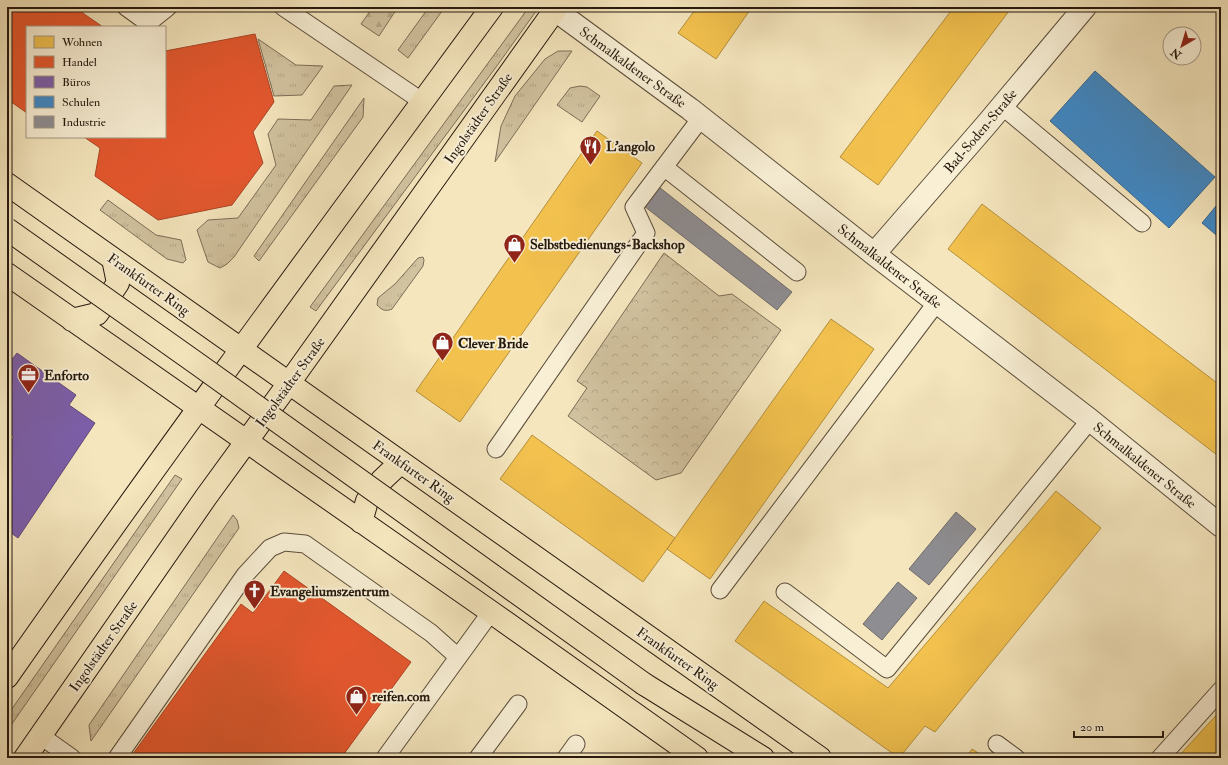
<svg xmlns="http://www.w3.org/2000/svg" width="1228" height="765" font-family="'IM FELL Double Pica',serif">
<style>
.grass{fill:url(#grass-tufts);stroke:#7c6e57}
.forest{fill:url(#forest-firs);stroke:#7c6e57}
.park{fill:url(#park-crowns);stroke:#7c6e57}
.homes{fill:#f2c14e;stroke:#b48f3b}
.shops{fill:#e4572e;stroke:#ab4424}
.offices{fill:#7b5ea7;stroke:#614979}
.schools{fill:#3f88c5;stroke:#37678e}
.industry{fill:#8d8d92;stroke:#6e6a6a}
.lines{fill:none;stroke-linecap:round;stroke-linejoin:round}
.service-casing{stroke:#594c3a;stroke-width:19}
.minor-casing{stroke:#594c3a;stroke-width:24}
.primary-casing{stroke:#25190e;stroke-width:24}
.service{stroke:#f8efd5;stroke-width:17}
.minor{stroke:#f8efd5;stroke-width:22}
.primary{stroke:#f5e6be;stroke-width:22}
.primary-bridge-casing{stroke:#25190e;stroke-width:24;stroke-linecap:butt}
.primary-bridge{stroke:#f5e6be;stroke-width:22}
.labels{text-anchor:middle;stroke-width:4;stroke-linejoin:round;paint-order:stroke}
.street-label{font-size:14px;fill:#25190e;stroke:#f8efd5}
.poi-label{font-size:14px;font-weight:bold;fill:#25190e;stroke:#f8efd5;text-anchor:start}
</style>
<defs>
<pattern id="grass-tufts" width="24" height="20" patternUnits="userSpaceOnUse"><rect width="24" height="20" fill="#d2c3a0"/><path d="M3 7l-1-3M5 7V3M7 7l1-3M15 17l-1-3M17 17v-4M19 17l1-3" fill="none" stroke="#b4a789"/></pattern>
<pattern id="forest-firs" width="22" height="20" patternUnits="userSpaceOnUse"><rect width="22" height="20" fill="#d2c3a0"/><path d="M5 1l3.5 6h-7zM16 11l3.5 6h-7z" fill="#b4a789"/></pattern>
<pattern id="park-crowns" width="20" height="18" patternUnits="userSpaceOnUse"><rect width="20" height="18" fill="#d2c3a0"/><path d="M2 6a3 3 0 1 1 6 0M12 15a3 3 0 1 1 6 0" fill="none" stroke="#b4a789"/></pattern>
</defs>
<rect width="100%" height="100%" fill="#f5e6be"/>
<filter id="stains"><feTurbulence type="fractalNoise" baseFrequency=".005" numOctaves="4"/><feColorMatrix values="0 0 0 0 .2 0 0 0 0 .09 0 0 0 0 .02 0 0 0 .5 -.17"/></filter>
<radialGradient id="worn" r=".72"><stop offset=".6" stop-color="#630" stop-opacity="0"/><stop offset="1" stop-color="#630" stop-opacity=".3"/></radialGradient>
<path class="grass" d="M429 7H445L408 58 398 50Z
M529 7H539L499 63 316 311 310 307Z
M258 39 296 65 323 66 302 95 274 96Z
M558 51H572L495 162 501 126 515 96 545 59Z
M352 85 234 257 227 264 220 268 208 262 197 230 208 220 238 218 276 165 268 134 278 119 311 120 334 86Z
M580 86 587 87 600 96 582 122 557 105 570 88Z
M364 98 363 117 259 261 254 256Z
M108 200 156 235 181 240 186 260 183 263 167 259 100 210Z
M423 257 424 260 423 266 392 309C385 312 382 310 377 305L378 298 395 284 418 258Z
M175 475 182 479 7 731V716Z
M233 515 237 520 239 528 91 741 89 725Z"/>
<path class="forest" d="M373 7H398L379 36 361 24Z"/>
<path class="park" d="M664 253 719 296 732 294 781 330 681 473 656 480 568 416 587 388 577 381Z"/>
<path class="homes" d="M697 7H752L716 59 678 33Z
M954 7H1012L878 185 840 157Z
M597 131 642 163 460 422 416 391Z
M982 204 1221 386V458L948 249Z
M831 319 874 349 710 579 667 549Z
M532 435 675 538 643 582 500 479Z
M1056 491 1101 528 935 732 925 726 899 758 735 641 764 601 888 688Z
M1221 710V758H1177Z
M972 749 986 758H966Z"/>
<path class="shops" d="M7 7H9L17 12 20 7H74L103 27H27V113L7 99Z
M255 34 274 102 253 132 263 163 232 205 158 220 95 176 100 148 84 137H165V51Z
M284 571 411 662 341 758H130L241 604 253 613Z"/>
<path class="offices" d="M17 353 76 395 69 405 95 423 18 538 7 530V446L14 437 7 432V362L9 363Z"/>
<path class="schools" d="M1095 71 1215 177 1169 228 1050 121Z
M1221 200V239L1202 223Z"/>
<path class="industry" d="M659 187 792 292 777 310 644 206Z
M956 512 976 529 929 585 909 569Z
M898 582 917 598 882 640 863 624Z"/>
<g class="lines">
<defs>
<path id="service" d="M126 7 148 23 168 7
M283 7 423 102
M1002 106 1142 223
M664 167 797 272
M496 449 646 233 634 207 701 118
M720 590 937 302
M785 592 887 669 1090 420
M41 736 72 758
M997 744 1016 758
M117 758 245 575 270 548 284 542 305 544 431 633 458 657
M385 758 491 612
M478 758 518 704
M566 758 576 744
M1160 758 1221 690"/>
<path id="minor" d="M555 10 690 109 874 254 1090 420 1221 526
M874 254 986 125 1085 7"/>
<path id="primary" d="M7 184 820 758
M7 274 491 612 697 758
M72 320 97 314 118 283 113 259
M361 522 367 501 382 480 401 462
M7 677C165 451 329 229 492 7
M644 684 763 758
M25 758 206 497 289 383 557 7"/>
</defs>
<use href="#service" class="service-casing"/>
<use href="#minor" class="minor-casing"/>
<use href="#primary" class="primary-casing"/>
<use href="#service" class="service"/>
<use href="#minor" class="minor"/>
<use href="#primary" class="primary"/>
<defs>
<path id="primary-bridge" d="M7 229 199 365 644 684"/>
</defs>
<use href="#primary-bridge" class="primary-bridge-casing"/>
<use href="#primary-bridge" class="primary-bridge"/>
</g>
<defs>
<symbol id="restaurant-pin" viewBox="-11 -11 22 30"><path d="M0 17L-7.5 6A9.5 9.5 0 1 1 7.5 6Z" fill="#8f2418" stroke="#f8efd5"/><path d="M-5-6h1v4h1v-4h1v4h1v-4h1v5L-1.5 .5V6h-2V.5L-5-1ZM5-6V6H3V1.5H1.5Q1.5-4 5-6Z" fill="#fff"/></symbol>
<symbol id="shop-pin" viewBox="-11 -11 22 30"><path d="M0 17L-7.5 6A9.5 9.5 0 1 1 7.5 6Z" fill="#8f2418" stroke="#f8efd5"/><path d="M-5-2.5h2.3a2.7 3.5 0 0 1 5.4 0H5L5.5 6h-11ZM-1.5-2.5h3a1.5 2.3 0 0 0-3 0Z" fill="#fff"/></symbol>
<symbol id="office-pin" viewBox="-11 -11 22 30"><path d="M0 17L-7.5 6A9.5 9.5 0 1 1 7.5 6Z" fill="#8f2418" stroke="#f8efd5"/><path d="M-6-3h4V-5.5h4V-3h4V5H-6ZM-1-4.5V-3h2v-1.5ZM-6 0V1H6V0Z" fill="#fff"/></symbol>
<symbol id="church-pin" viewBox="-11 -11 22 30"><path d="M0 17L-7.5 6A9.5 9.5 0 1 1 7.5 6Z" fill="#8f2418" stroke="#f8efd5"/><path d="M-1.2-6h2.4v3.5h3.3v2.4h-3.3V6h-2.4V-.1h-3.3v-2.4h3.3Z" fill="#fff"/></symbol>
</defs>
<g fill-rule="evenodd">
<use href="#restaurant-pin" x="578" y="134" width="25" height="34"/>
<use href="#shop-pin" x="502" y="232" width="25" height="34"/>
<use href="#shop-pin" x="430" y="330" width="25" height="34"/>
<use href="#office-pin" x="16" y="362" width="25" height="34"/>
<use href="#church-pin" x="242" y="578" width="25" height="34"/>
<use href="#shop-pin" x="344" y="684" width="25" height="34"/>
</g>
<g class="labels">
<g class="street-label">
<text transform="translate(633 67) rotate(36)" y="5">Schmalkaldener Straße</text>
<text transform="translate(478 118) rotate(-55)" y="5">Ingolstädter Straße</text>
<text transform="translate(980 131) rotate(-50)" y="5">Bad-Soden-Straße</text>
<text transform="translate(890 266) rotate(38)" y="5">Schmalkaldener Straße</text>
<text transform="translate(149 284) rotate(35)" y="5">Frankfurter Ring</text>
<text transform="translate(290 382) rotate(-54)" y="5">Ingolstädter Straße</text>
<text transform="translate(1145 465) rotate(39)" y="5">Schmalkaldener Straße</text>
<text transform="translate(414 471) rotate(35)" y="5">Frankfurter Ring</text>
<text transform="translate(103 646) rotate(-55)" y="5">Ingolstädter Straße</text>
<text transform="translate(678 658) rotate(35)" y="5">Frankfurter Ring</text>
</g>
<g class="poi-label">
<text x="606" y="151">L'angolo</text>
<text x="530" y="249">Selbstbedienungs-Backshop</text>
<text x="458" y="348">Clever Bride</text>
<text x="44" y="380">Enforto</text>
<text x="270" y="596">Evangeliumszentrum</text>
<text x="372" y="701">reifen.com</text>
</g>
</g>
<rect width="1228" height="765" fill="none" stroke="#f5e6be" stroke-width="24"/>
<rect x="8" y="8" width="1212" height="749" fill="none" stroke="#25190e" stroke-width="2"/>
<rect x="12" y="12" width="1204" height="741" fill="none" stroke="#25190e"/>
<rect x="26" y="26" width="140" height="112" fill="#f8efd5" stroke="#a49985"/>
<rect x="34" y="36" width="20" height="12" fill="#f2c14e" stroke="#a49985"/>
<text x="62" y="46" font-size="12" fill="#25190e">Wohnen</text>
<rect x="34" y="56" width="20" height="12" fill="#e4572e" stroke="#a49985"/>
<text x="62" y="66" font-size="12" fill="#25190e">Handel</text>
<rect x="34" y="76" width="20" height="12" fill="#7b5ea7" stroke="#a49985"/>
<text x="62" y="86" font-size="12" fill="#25190e">Büros</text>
<rect x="34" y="96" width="20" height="12" fill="#3f88c5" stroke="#a49985"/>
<text x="62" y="106" font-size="12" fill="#25190e">Schulen</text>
<rect x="34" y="116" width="20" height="12" fill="#8d8d92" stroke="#a49985"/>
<text x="62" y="126" font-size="12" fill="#25190e">Industrie</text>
<g transform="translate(1182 46) rotate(218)"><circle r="19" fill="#f8efd5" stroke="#a49985"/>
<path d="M0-3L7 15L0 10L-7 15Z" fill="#8f2418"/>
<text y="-6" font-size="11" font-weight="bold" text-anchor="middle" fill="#25190e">N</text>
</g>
<path d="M1074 731v6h89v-6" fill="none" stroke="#25190e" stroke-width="2"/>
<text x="1080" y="731" font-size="12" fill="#25190e" stroke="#f8efd5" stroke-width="3" paint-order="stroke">20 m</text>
<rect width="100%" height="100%" filter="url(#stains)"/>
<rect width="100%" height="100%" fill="url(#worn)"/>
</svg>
